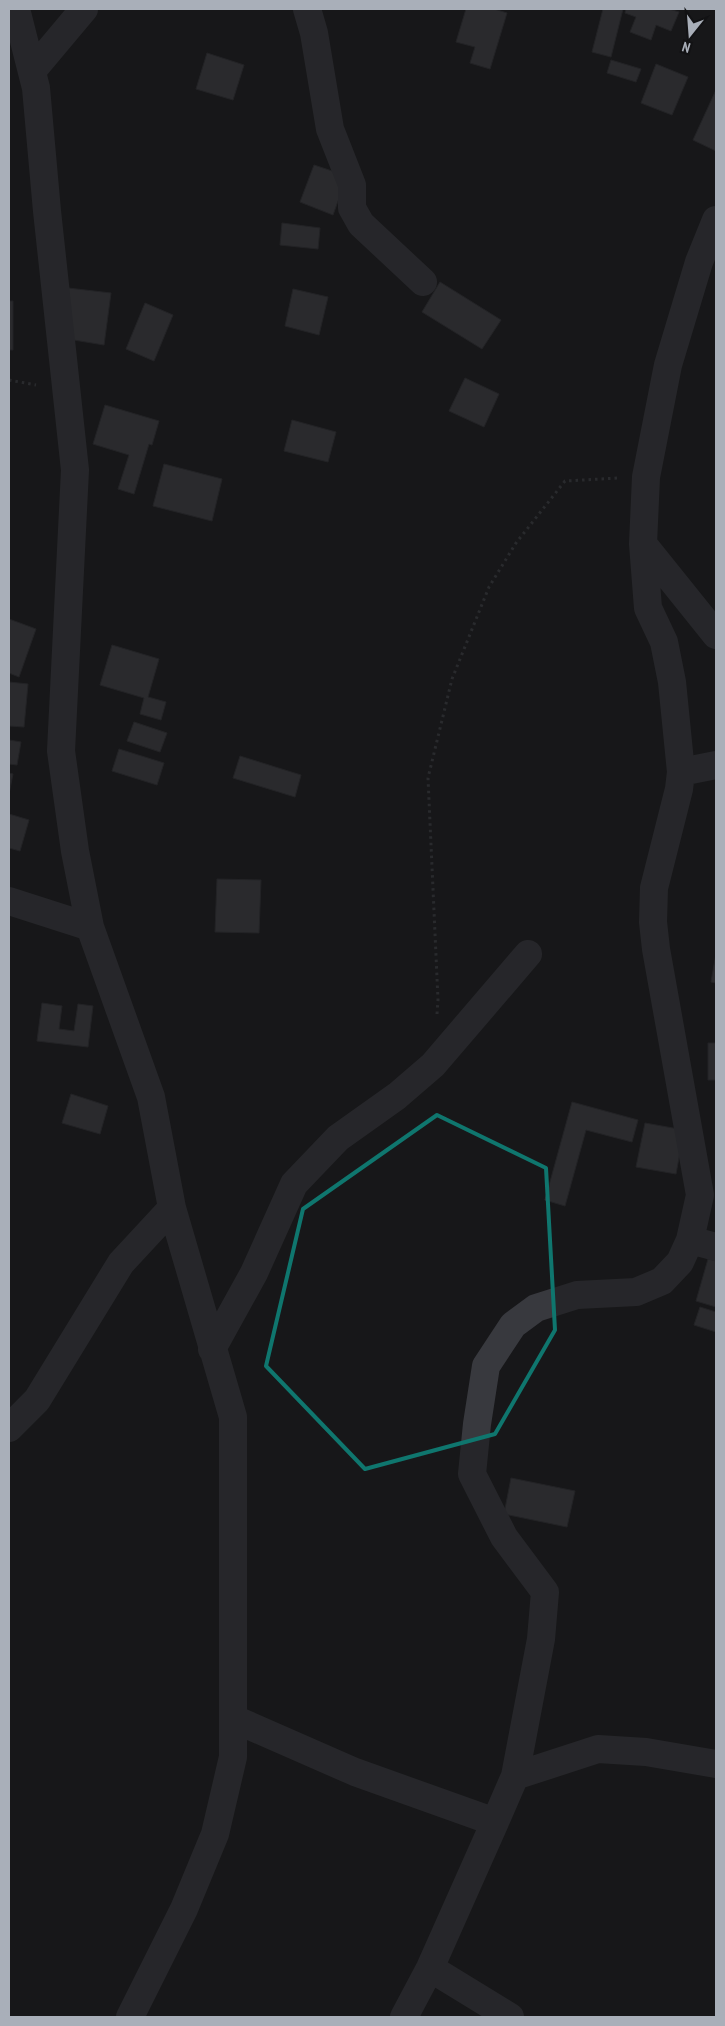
<svg xmlns="http://www.w3.org/2000/svg" width="725" height="2026" font-family="'PT Sans Narrow',sans-serif">
<style>
.building{fill:#414246;stroke:#313135}
.lines{fill:none;stroke-linecap:round;stroke-linejoin:round}
.path{stroke:#3e4145;stroke-width:3;stroke-dasharray:2.5 4;stroke-linecap:butt}
.minor{stroke:#38393e;stroke-width:28}
.marked{fill:none;stroke:#0f766e;stroke-width:4;stroke-linejoin:round}
</style>
<rect width="100%" height="100%" fill="#171719"/>
<path class="building" d="M466 9H494L507 13 490 69 470 63 475 47 456 42Z
M603 9H623L611 57 592 52Z
M626 9H669L679 12 671 31 656 25 651 40 630 32 636 17 625 13Z
M207 53 244 65 233 100 196 89Z
M611 60 641 69 636 82 607 73Z
M656 64 688 77 672 115 641 103Z
M716 90V151L693 140Z
M314 165 347 176 333 215 300 202Z
M282 223 320 228 318 249 280 245Z
M440 282 501 320 482 349 422 312Z
M68 288 111 293 104 345 62 338Z
M293 289 328 297 319 335 285 326Z
M9 301H13V350H9Z
M145 303 173 315 154 361 126 349Z
M465 378 499 394 484 427 449 411Z
M105 405 159 421 152 445 149 444 134 494 118 489 129 455 93 444Z
M292 420 336 432 328 462 284 451Z
M164 464 222 479 212 521 153 506Z
M9 619 36 629 19 677 9 673Z
M112 645 159 659 148 697 166 702 161 720 140 714 144 698 100 685Z
M9 682 28 684 24 727 9 726Z
M134 722 167 733 160 752 127 741Z
M9 740 21 742 17 765 9 764Z
M119 749 164 763 157 785 112 771Z
M240 756 301 775 295 797 233 778Z
M9 773 13 774 9 794Z
M9 814 29 820 20 851 9 848Z
M217 879 261 880 259 933 215 932Z
M716 954V983L711 982Z
M42 1003 62 1006 59 1029 74 1031 78 1004 93 1006 88 1047 37 1041Z
M708 1043H716V1080H708Z
M71 1094 108 1106 100 1134 62 1123Z
M572 1102 638 1120 632 1142 586 1130 565 1206 545 1200Z
M645 1123 684 1130 676 1174 636 1167Z
M708 1259 716 1261V1307L696 1301Z
M700 1307 716 1312V1332L694 1325Z
M511 1478 575 1491 567 1527 504 1514Z"/>
<g class="lines">
<path class="path" d="M9 380 36 385
M437 1014 438 1000 428 778 452 679 489 587 516 543 565 481 618 478"/>
<path class="minor" d="M16 9 36 88 47 211 75 470 61 751 75 851 90 927 151 1097 172 1208 233 1417V1757L215 1834 184 1909 130 2017
M307 9 314 33 330 129 352 185V208L361 224 423 282
M32 71 84 9
M643 544 716 635
M681 772 716 765
M9 901 90 927
M690 1240 716 1247
M212 1349 254 1273 294 1184 338 1138 397 1096 433 1065 528 954
M9 1428 37 1400 121 1263 172 1208
M234 1719 355 1772 495 1822 430 1968 404 2017
M515 1776 541 1639 545 1592 504 1537 472 1474 477 1424 486 1366 513 1325 536 1308 577 1295 636 1292 662 1281 680 1262 690 1240 700 1195 656 949 653 922 654 888 679 789 681 772 672 682 664 642 648 608 643 544 646 477 668 365 699 262 716 220
M495 1822 515 1776 598 1749 646 1752 716 1764
M430 1968 510 2017"/>
</g>
<path d="M0 0H725V2026H0ZM437 1115 546 1168 555 1330 495 1434 365 1469 266 1366 303 1209Z" fill="#171719" fill-opacity=".55" fill-rule="evenodd"/>
<path class="marked" d="M437 1115 546 1168 555 1330 495 1434 365 1469 266 1366 303 1209Z"/>
<rect width="725" height="2026" fill="none" stroke="#a9afb9" stroke-width="20"/>
<g transform="translate(690 35) rotate(197)" stroke="#121214" stroke-width="4" paint-order="stroke">
<path d="M0-4L9 19L0 12L-9 19Z" fill="#a9afb9"/>
<text y="-8" font-size="14" font-weight="bold" text-anchor="middle" fill="#a9afb9">N</text>
</g>
</svg>
